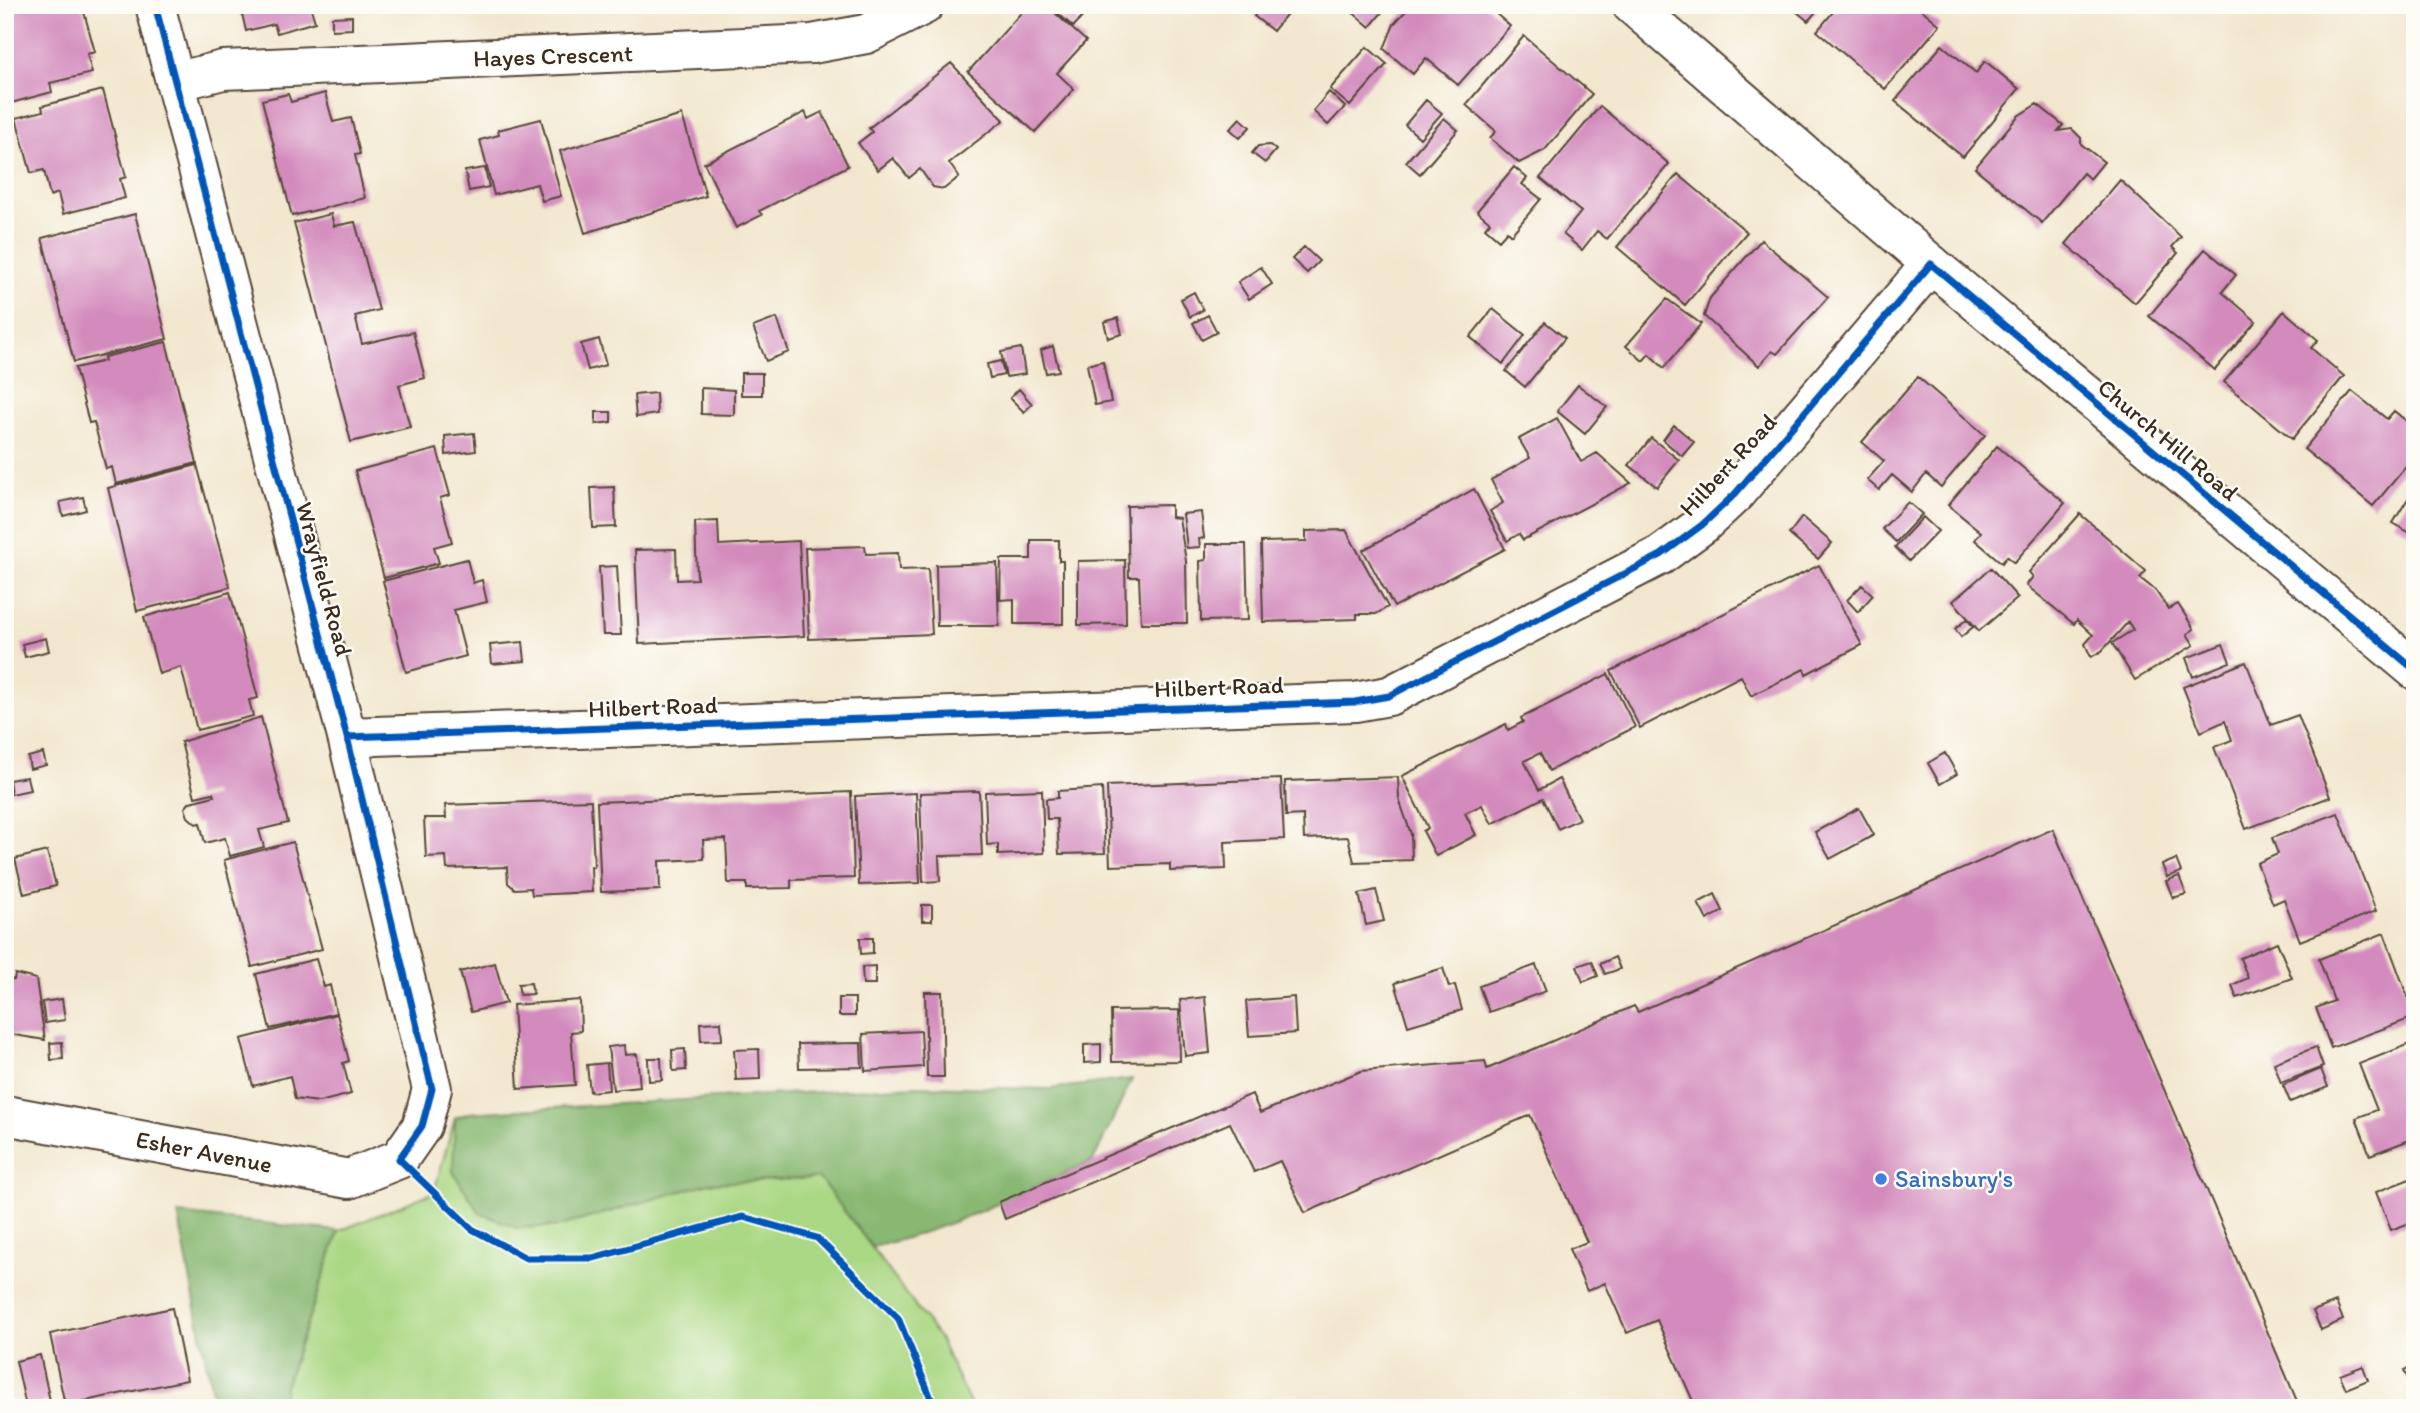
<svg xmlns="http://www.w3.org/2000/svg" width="2420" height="1413" font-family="Itim,sans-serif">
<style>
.green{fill:#abd884;stroke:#738151;stroke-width:2}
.forest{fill:#88b872;stroke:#627148;stroke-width:2}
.building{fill:#d38bbd}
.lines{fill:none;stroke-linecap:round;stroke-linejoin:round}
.street-casing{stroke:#564638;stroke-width:42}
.secondary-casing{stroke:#564638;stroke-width:42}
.street{stroke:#fff;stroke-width:38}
.secondary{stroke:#fff;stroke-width:38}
.cycleway-casing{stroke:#fdfcf7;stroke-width:11}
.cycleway{stroke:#0057b8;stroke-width:7}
.shop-dot{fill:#3f7fe0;stroke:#fdfcf7;stroke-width:2.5}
.labels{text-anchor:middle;stroke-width:5;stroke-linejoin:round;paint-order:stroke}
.street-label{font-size:24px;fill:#3b2a1e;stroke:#fdfcf7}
.shop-label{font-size:24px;fill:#366cbe;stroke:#fdfcf7;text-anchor:start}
</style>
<rect width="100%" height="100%" fill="#fdfcf7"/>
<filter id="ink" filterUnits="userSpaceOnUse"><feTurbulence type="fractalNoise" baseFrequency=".0143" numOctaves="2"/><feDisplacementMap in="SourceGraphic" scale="14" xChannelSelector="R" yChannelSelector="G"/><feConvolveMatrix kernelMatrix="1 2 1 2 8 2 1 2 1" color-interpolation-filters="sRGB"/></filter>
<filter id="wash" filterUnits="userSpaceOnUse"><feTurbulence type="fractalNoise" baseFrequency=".00686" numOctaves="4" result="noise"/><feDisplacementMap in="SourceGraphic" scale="28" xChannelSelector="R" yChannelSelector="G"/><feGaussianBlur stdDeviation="1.57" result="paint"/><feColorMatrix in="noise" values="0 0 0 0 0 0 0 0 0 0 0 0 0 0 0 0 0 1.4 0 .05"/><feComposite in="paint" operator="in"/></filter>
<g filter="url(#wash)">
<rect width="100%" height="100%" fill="#f2e7ce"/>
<path class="green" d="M455 1118 503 1175 820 1178 939 1338 972 1408H282L285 1387 339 1231 434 1192Z"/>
<path class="forest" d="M1132 1079 1093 1161C1023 1192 946 1231 872 1247L819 1178 709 1183 561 1226 517 1228 480 1213 453 1172 455 1118 468 1113 915 1086 1050 1089Z
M178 1214 339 1231 285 1386 282 1408H215Z"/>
<g id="blocks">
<path class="building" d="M5 5H82L95 52 87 54 92 73 50 83 52 92 11 103 5 82Z
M240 5H310L315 22 277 33 274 24 246 31Z
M1028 5H1046L1086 41 1057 73 1074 89 1035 132 968 72Z
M1049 5H1077L1086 13 1073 27Z
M1263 5H1294L1273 31 1254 16Z
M1344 5H1388L1370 27Z
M1411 5H1486L1510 26 1458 85 1426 58 1413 74 1384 49 1394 24Z
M1789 5H1822L1808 21Z
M1839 5H1916L1940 25 1885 89 1817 31Z
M352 16V29L332 30V17Z
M1524 36 1592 94 1545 150 1519 163 1490 138 1496 131 1466 105Z
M1942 45 1976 73 1985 61 2019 89 1963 157 1895 101Z
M1367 47 1387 64 1350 106 1330 89Z
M951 63 1004 120 949 163 959 177 944 189 933 187 920 169 909 178 893 158 878 170 858 143 872 132 869 128Z
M103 90 126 177 120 179 125 198 63 214 58 193 50 196 44 170 31 173 16 118 43 111 42 106Z
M1329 92 1345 107 1328 125 1313 111Z
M325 93 333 122 351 118 360 154 355 155 365 198 292 216 262 100 288 94 291 102Z
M1426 100 1442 113 1420 138 1405 125Z
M2037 104 2063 125 2058 131 2072 129 2081 138V144L2104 162 2090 179 2083 173 2042 223 1975 168 2018 116Z
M1600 106 1669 164 1607 239 1597 231 1582 250 1563 234 1581 212 1540 178Z
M805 112 808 119 822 112 848 166 759 211 762 215 736 228 704 163Z
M682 115 706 196 585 233 560 151Z
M1240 118 1250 127 1240 138 1230 129Z
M1444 118 1458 130 1420 174 1406 162Z
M541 119 561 196 542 201 537 184 494 195 480 140 499 135 498 130Z
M1270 145 1276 150 1265 163 1252 153 1258 146Z
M1514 167 1527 178 1522 184 1541 199 1511 235 1507 231 1499 240 1485 228 1490 222 1477 211Z
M485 168 489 187 469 191 465 171Z
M1678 174 1747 232 1685 305 1617 247Z
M2120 180 2181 237 2172 247 2178 253 2135 303 2066 244Z
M135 214 167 339 74 362 42 238Z
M331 214 334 226 355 222 379 310 355 316 362 344 413 332 425 378 399 385 410 427 351 442 294 223Z
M1761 240 1828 297 1777 354 1772 351 1759 366 1704 316 1710 298Z
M1304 247 1319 261 1307 273 1292 259Z
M2205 249 2236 275 2222 292 2256 321 2215 370 2149 316Z
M1261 267 1272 284 1249 299 1238 282Z
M1194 292 1203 310 1190 317 1181 299Z
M1667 299 1701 324 1664 368 1649 354 1643 361 1626 346Z
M1493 309 1525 335 1503 364 1470 337Z
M2284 311 2318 340 2311 348 2344 376 2292 439 2224 382Z
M1208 315 1217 332 1202 340 1193 323Z
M777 318 789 352 766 361 753 327Z
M1118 318 1122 334 1108 338 1104 322Z
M1545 322 1565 338 1525 387 1506 371Z
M599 339 606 365 588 370 581 344Z
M166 342 197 463 116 484 112 467 106 469 94 422 89 423 75 368 105 361 104 357Z
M1053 346 1059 371 1046 373 1041 350Z
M1021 348 1025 374 1006 377 1001 352Z
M1001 361 1004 375 990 378 987 364Z
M1103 361 1111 402 1095 405 1087 365Z
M741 373H762V395H741Z
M1918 377 1985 435 1941 487 1926 474 1912 492 1892 475 1879 490 1867 480 1884 461 1862 442Z
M1578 385 1607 407 1585 434 1557 411Z
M701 388 734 390V415L701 414Z
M1019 389 1032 404 1024 412 1010 398Z
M2352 391 2387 419 2394 411 2415 428V456L2373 506 2304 449Z
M656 393 657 414 636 417 634 395Z
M596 412H611V422L596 424Z
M1557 418 1581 462 1597 453 1631 483 1523 540 1519 534 1507 541 1490 511 1503 503 1491 480 1530 458 1519 439Z
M1674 425 1694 442 1682 456 1663 440Z
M474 433 476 451 446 455 445 436Z
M1651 438 1679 460 1657 487 1629 465Z
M1997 446 2065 503 2014 563 2007 556 2002 563 1975 540 1981 532 1948 505Z
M437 449 450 495 440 498 452 542 434 547 439 563 384 578 355 471Z
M197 465 230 587 137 611 108 488Z
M614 487 616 527 593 528 591 488Z
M2415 487V536L2393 523Z
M1474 489 1505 549 1394 607 1363 550Z
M83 497 86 510 63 516 60 502Z
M1908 502 1922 514 1896 542 1882 529Z
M1171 505V517L1179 518 1186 561 1187 623H1141L1139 577H1129L1127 506Z
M1201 512 1204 538 1199 539 1200 547 1187 548 1183 514Z
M2080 514 2146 571 2140 578 2155 590 2168 609 2178 604 2194 629 2187 634 2194 645 2135 680 2112 643 2133 630 2128 622 2102 651 2091 657 2085 644 2093 635 2077 620 2074 624 2026 585 2033 577 2029 572Z
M1802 517 1832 543 1818 559 1789 534Z
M1923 517 1938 531 1909 561 1895 547Z
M718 521 719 545 799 541 804 636 639 644 635 550 676 549 677 580 697 579 695 522Z
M1346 530 1388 607 1376 614H1357V619L1263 622 1261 542 1306 541V531Z
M1031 540H1059V561H1063V624H1014V599L1000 600 1001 559H1031Z
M1206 544H1246L1248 620 1201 621 1200 561 1206 560Z
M865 546 866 554 898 553 899 570 928 569 932 634 809 639 805 548Z
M467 559 473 583 482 580 487 602 454 610 466 656 406 672 383 581Z
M1125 560 1126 624 1078 625V561Z
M997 563 999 626H937L936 565Z
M1819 565 1862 645 1806 674 1804 669 1751 696 1741 676 1640 728 1611 671Z
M617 566 621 635H603L599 567Z
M1991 568 2018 598 1979 631 1953 601Z
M1862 585 1873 595 1858 612 1847 600Z
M230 592 258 698 249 700 253 716 197 730 181 667 159 674 144 617Z
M1967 619 1973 627 1961 637 1955 629Z
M46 638 49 651 25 657 22 644Z
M523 642 525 661 492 664 490 645Z
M2223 644 2230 662 2193 677 2186 658Z
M2246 662 2271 725 2298 715 2330 797 2246 829 2214 747 2232 740 2225 721 2201 732 2183 687Z
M1608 674 1635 727 1549 771 1540 753 1524 761 1539 790 1559 779 1579 819 1558 829 1543 798 1492 824 1482 805 1465 813 1476 835 1436 856 1423 831 1428 828 1402 776 1506 724 1508 730 1523 722 1521 718Z
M5 678 13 703 5 705Z
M261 717 288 823 259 830 264 847 230 856 225 838 205 843 200 823 196 824 188 817 185 808 190 802 214 796 213 793 195 797 181 742Z
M43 753 46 765 30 769 28 757Z
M1945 753 1957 774 1940 784 1928 763Z
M27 777 30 790 11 794 9 780Z
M1398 777 1399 799 1411 834 1412 860 1354 862 1348 837 1304 839 1303 815 1286 816 1285 781Z
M1281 779 1284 839 1225 842 1226 869 1170 871V864L1110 866 1107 786Z
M1102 788 1105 853 1059 854 1057 819H1047L1046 799 1058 798V791Z
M1042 790 1044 853 998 855V844L987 845 985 792Z
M979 791 982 855 939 856 940 881 923 882 920 793Z
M851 792 854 878 791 880V888L747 889V883H728L726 839 703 840 704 859 659 861 660 890 601 892 597 802Z
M916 793 920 883 859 885 855 796Z
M591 800 594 867H591L592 892 532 895 531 888 515 889 508 883 507 867 447 869 446 856 426 857 424 818H446L445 805Z
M1859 808 1874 835 1830 859 1815 832Z
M2338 813 2376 911 2300 941 2284 899 2273 904 2257 863 2278 854 2272 838Z
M2053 829 2300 1408H1696L1657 1320 1627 1333 1605 1283 1587 1291 1569 1249 1587 1242 1530 1115 1305 1213 1280 1161 1254 1172 1230 1123 1005 1219 999 1202 1252 1094 1260 1113 1361 1071 1485 1061 1487 1069 1634 1006 1638 1012Z
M293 842 322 949 252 967 224 860Z
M47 851 56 886 24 894 15 859Z
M2176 859 2181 872 2167 877 2162 865Z
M2179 876 2186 894 2173 898 2166 881Z
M1376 890 1384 921 1366 925 1359 894Z
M1715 894 1723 911 1707 920 1698 903Z
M922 905H932V921H922Z
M2384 933 2415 1017 2331 1048 2316 1008 2334 1001 2319 959Z
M860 938H873V953L861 954Z
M2277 942 2292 978 2237 998 2232 985 2248 978 2240 958Z
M1615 957 1620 969 1605 974 1600 964Z
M316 959 324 987 330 985 336 1013 270 1029 256 974Z
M1592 961 1598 976 1583 982 1577 966Z
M495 963 506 1003 471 1012 460 972Z
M1536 965 1546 991 1489 1012 1479 986Z
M875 966V984H863L862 967Z
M1443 968 1449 987 1455 985 1462 1010 1408 1026 1395 983Z
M15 974 36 979 45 1040 8 1034 9 1029 5 1028V978L14 980Z
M531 983 533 994 520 995 518 984Z
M925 992H942L944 1077H927Z
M1205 997 1210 1053 1185 1056 1180 1000Z
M1294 997 1296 1033 1249 1036 1246 1001Z
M839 998H855V1016H839Z
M62 999 65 1020 45 1023 42 1002Z
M580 1000 581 1031 571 1032 575 1085 518 1089 513 1005Z
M1179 1010 1180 1061 1112 1062 1111 1011Z
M337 1014 349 1061 343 1063 351 1094 319 1102 295 1099 290 1076 253 1086 241 1039Z
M721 1022 722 1040 701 1041 700 1023Z
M921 1031 923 1067 865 1071 863 1034Z
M62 1042 63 1059 51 1060 50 1043Z
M2415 1042V1138L2370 1155 2356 1118 2377 1110 2359 1064Z
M861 1043 862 1067 799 1068 798 1044Z
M1101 1044V1062L1084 1063V1045Z
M624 1045 625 1055 637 1054 640 1087 613 1090 608 1047Z
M2316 1047 2323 1067 2281 1083 2274 1063Z
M685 1049 686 1070 673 1071 672 1050Z
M759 1049 760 1079 736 1080 734 1050Z
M648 1058H661L662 1080 649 1081Z
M607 1063 609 1090 590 1092 587 1065Z
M2321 1069 2328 1087 2290 1102 2283 1085Z
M2415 1177V1221L2391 1230 2376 1192Z
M2336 1302 2343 1320 2321 1330 2313 1311Z
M172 1308 187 1380 65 1405 50 1334Z
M40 1355 50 1401 26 1406 16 1361Z
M2415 1365V1395L2404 1370Z
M2363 1366 2368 1380 2346 1389 2340 1375Z"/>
</g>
</g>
<g filter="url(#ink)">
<use href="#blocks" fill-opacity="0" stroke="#564638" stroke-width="2"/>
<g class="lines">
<defs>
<path id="street" d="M175 82 223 70 812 44 866 34 924 5
M347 737 1355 702 1389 696 1661 555 1702 525 1735 494 1931 264
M5 1115 349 1179 399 1159 422 1126 432 1089 347 737 155 5"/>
<path id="secondary" d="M1632 5 1931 264 2415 670"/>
</defs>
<use href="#street" class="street-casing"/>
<use href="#secondary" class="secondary-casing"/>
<use href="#street" class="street"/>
<use href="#secondary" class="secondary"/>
<defs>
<path id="cycleway" d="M155 5 347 737 432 1089 422 1126 399 1159 472 1229 526 1258H593L743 1217 817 1238 898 1318 935 1408
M347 737 1355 702 1389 696 1661 555 1702 525 1735 494 1931 264 2415 670"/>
</defs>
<use href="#cycleway" class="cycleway-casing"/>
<use href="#cycleway" class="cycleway"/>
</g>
</g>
<circle class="shop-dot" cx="1881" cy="1179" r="7"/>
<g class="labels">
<g class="street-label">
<text transform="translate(553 56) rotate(-2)" y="8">Hayes Crescent</text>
<text transform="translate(2168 440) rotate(40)" y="8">Church Hill Road</text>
<text transform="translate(1728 465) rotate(-47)" y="8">Hilbert Road</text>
<text transform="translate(324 579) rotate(75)" y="8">Wrayfield Road</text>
<text transform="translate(1219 687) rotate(-2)" y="8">Hilbert Road</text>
<text transform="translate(653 707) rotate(-2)" y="8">Hilbert Road</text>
<text transform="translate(204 1152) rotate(11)" y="8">Esher Avenue</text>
</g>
<g class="shop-label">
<text x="1895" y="1187">Sainsbury's</text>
</g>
</g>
<rect width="2420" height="1413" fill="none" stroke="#fdfcf7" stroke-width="28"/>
</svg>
